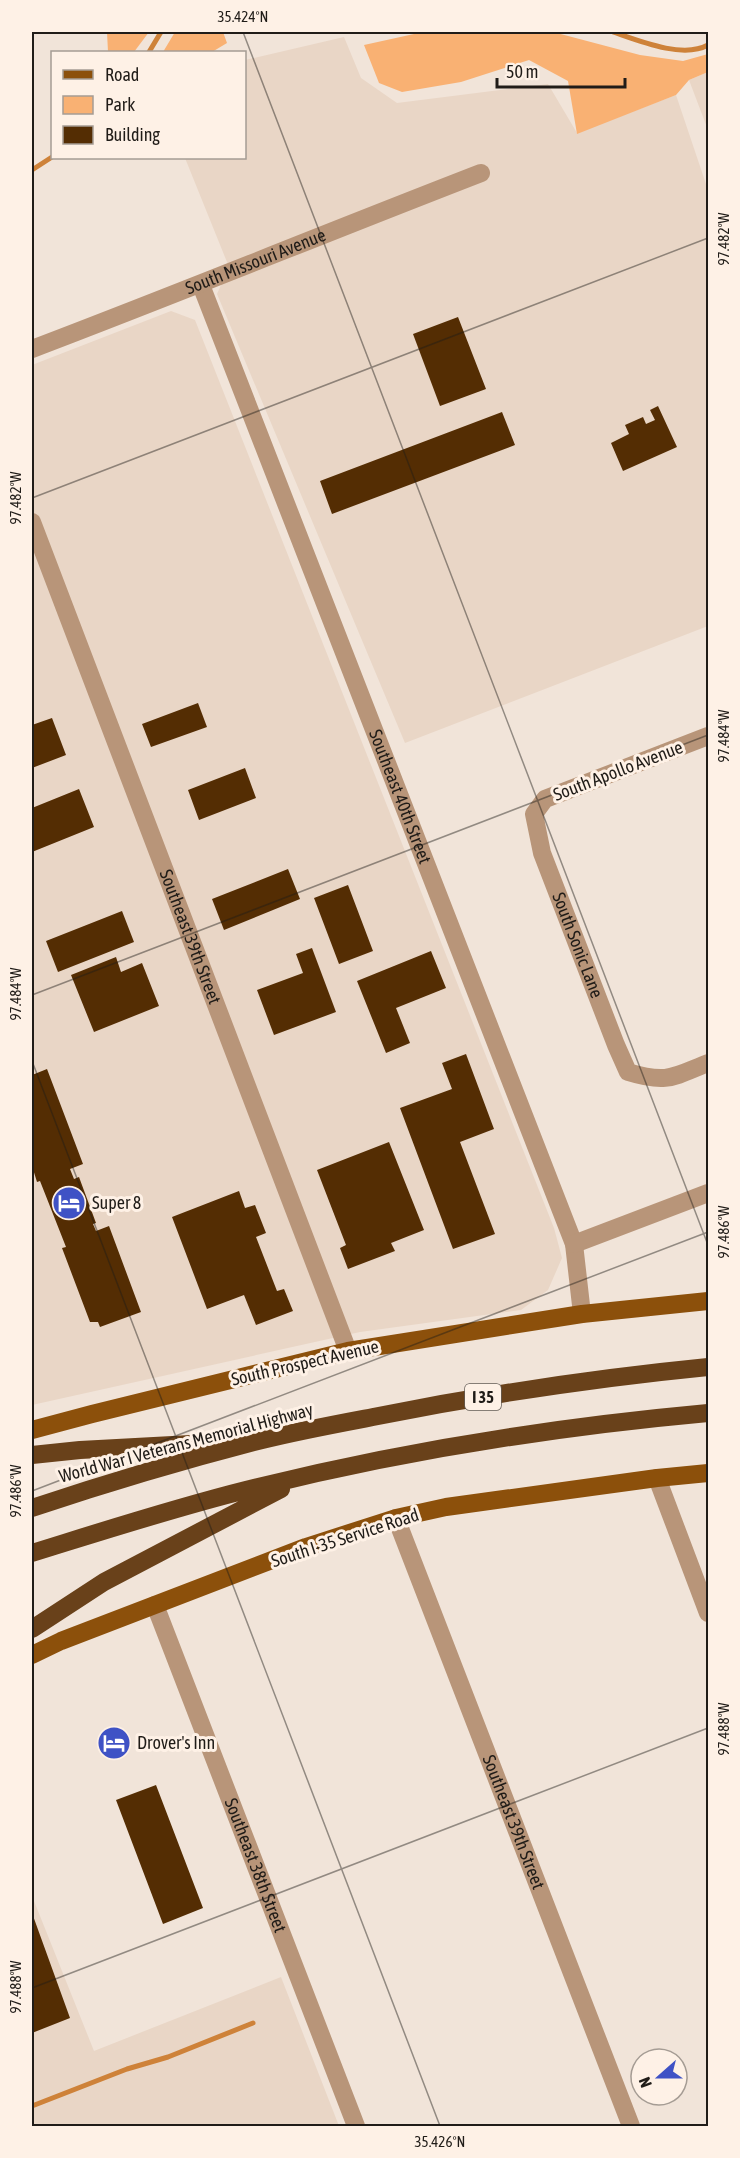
<svg xmlns="http://www.w3.org/2000/svg" width="740" height="2158" font-family="'Asap Condensed',sans-serif">
<style>
.built{fill:#e9d6c6}
.green{fill:#f9b173}
.lines{fill:none;stroke-linecap:round;stroke-linejoin:round}
.stream{stroke:#ce8239;stroke-width:5}
.building{fill:#542d03}
.minor{stroke:#b89579;stroke-width:18}
.major{stroke:#8c500b;stroke-width:18}
.highway{stroke:#69411a;stroke-width:18}
.ticks{fill:none;stroke:#201c18;stroke-width:1.5;stroke-opacity:0.45}
.labels{text-anchor:middle;stroke-width:6;stroke-linejoin:round;paint-order:stroke}
.shield{fill:#fef1e6;stroke:#635c56;stroke-width:1.5}
.shield-label{font-size:16px;font-weight:bold;fill:#201c18}
.street-label{font-size:18px;fill:#201c18;stroke:#fef1e6}
.poi-label{font-size:18px;fill:#201c18;stroke:#fef1e6;text-anchor:start}
.neatline{fill:none;stroke:#201c18;stroke-width:2}
.ticks-label{font-size:15px;text-anchor:middle;fill:#201c18}
</style>
<rect width="100%" height="100%" fill="#f1e4d9"/>
<path class="built" d="M344 37 361 78 397 103 548 84 577 133 676 95 708 190V626L405 743 217 294 229 267 185 158H244L245 60Z
M708 72V130L689 80Z
M171 311 195 320 554 1228 562 1258 548 1290 521 1310 360 1332 32 1405V365Z
M32 1896 94 2051 281 1977 339 2126H32Z"/>
<path class="green" d="M107 32H149L134 52H108Z
M175 32H223L227 43 212 52H163Z
M423 32H553L640 55 683 61 708 54V72L689 80 676 95 577 134 568 81 529 60 461 82 402 92 379 83 364 45Z"/>
<g class="lines">
<path class="stream" d="M613 32C639 41 683 59 708 45
M149 52 161 32
M32 170 52 157
M32 2106 127 2069 168 2057 253 2023"/>
</g>
<path class="building" d="M458 317 486 389 440 406 413 334Z
M658 406 677 447 623 471 611 443 629 434 625 425 643 417 646 424 655 420 650 410Z
M502 412 515 445 332 514 320 481Z
M198 703 207 727 151 747 142 724Z
M52 718 66 755 32 768V725Z
M245 768 256 798 199 820 188 790Z
M79 789 94 827 32 852V808Z
M288 869 300 899 224 930 212 899Z
M348 885 373 951 339 964 314 898Z
M122 911 134 942 58 972 46 941Z
M312 948 336 1012 274 1035 257 990 303 973 296 954Z
M431 951 446 988 396 1008 410 1043 386 1053 357 981Z
M116 957 121 972 142 963 159 1006 94 1032 71 975Z
M466 1054 494 1129 460 1142 495 1234 453 1249 400 1108 452 1089 442 1063Z
M47 1069 83 1164 70 1169 74 1179 79 1177 96 1223 93 1224 96 1231 109 1226 141 1312 100 1327 98 1322H90L62 1248 66 1247 40 1181 37 1182 32 1166V1075Z
M389 1142 424 1230 391 1243 395 1251 348 1269 340 1248 346 1245 317 1170Z
M239 1191 245 1208 255 1205 266 1233 256 1237 277 1291 284 1289 293 1311 256 1325 244 1295 207 1309 172 1217Z
M156 1785 203 1908 163 1924 116 1800Z
M32 1913 70 2018 32 2033Z"/>
<g class="lines">
<g class="minor">
<path id="s1" d="M201 285 574 1244 582 1314"/>
<path id="s2" d="M32 349C182 292 331 231 481 173"/>
<path id="s3" d="M32 522 348 1351"/>
<path id="s4" d="M708 736 545 799 534 814 542 853 616 1045 628 1072C667 1084 673 1077 708 1063"/>
<path d="M574 1244 708 1193"/>
<path d="M657 1478 708 1613"/>
<path id="s5" d="M396 1518 631 2126"/>
<path id="s6" d="M155 1605 356 2126"/>
</g>
<path class="major" d="M32 1430 92 1414 348 1351 582 1314 708 1301
M32 1655 61 1641 306 1547 396 1518 446 1507 657 1478 708 1473"/>
<path class="highway" d="M32 1455 80 1450 228 1442
M32 1508C107 1483 184 1460 262 1440 298 1431 336 1424 373 1417 483 1395 596 1378 708 1367
M32 1553C103 1531 174 1508 246 1490 397 1452 554 1427 708 1413
M32 1629 104 1582 281 1489"/>
</g>
<path class="ticks" d="M243 32 708 1245M32 498 708 238M32 995 708 735M32 1061 440 2126M32 1491 708 1232M32 1988 708 1728"/>
<defs>
<symbol id="hotel-disc" viewBox="-11 -11 22 22"><circle r="9.5" fill="#3f52c5" stroke="#fef1e6"/><path d="M-6-4.5h1.5V1H6V5H4.5V3h-9V5H-6ZM-4 0a1.8 1.8 0 1 1 3.6 0ZM.5 0V-2.5h3Q6-2.5 6 0Z" fill="#fff"/></symbol>
</defs>
<g fill-rule="evenodd">
<use href="#hotel-disc" x="50" y="1184" width="38" height="38"/>
<use href="#hotel-disc" x="95" y="1724" width="38" height="38"/>
</g>
<g class="labels">
<rect class="shield" x="465" y="1384" width="36" height="26" rx="4.5"/>
<g class="shield-label">
<text x="483" y="1403">I 35</text>
</g>
<g class="street-label">
<text dy="6" stroke="none"><textPath href="#s2" startOffset="240">South Missouri Avenue</textPath></text>
<text transform="translate(618 771) rotate(-21)" y="6">South Apollo Avenue</text>
<text dy="6" stroke="none"><textPath href="#s1" startOffset="549">Southeast 40th Street</textPath></text>
<text dy="6" stroke="none"><textPath href="#s3" startOffset="444">Southeast 39th Street</textPath></text>
<text dy="6" stroke="none"><textPath href="#s4" startOffset="332">South Sonic Lane</textPath></text>
<text transform="translate(305 1363) rotate(-13)" y="6">South Prospect Avenue</text>
<text transform="translate(186 1443) rotate(-15)" y="6">World War I Veterans Memorial Highway</text>
<text transform="translate(345 1538) rotate(-18)" y="6">South I-35 Service Road</text>
<text dy="6" stroke="none"><textPath href="#s5" startOffset="326">Southeast 39th Street</textPath></text>
<text dy="6" stroke="none"><textPath href="#s6" startOffset="279">Southeast 38th Street</textPath></text>
</g>
<g class="poi-label">
<text x="92" y="1209">Super 8</text>
<text x="137" y="1749">Drover's Inn</text>
</g>
</g>
<rect width="740" height="2158" fill="none" stroke="#fef1e6" stroke-width="66"/>
<rect x="51" y="51" width="195" height="108" fill="#fef1e6" stroke="#a59c94" stroke-width="1.5"/>
<rect x="63" y="70" width="30" height="9" fill="#8c500b" stroke="#a59c94" stroke-width="1.5"/>
<text x="105" y="81" font-size="18" fill="#201c18">Road</text>
<rect x="63" y="96" width="30" height="18" fill="#f9b173" stroke="#a59c94" stroke-width="1.5"/>
<text x="105" y="111" font-size="18" fill="#201c18">Park</text>
<rect x="63" y="126" width="30" height="18" fill="#542d03" stroke="#a59c94" stroke-width="1.5"/>
<text x="105" y="141" font-size="18" fill="#201c18">Building</text>
<g transform="translate(659 2077) rotate(249)"><circle r="28" fill="#fef1e6" stroke="#a59c94" stroke-width="1.5"/>
<path d="M0-4.5L10 22L0 15L-10 22Z" fill="#3f52c5"/>
<text y="-9" font-size="16" font-weight="bold" text-anchor="middle" fill="#201c18">N</text>
</g>
<path d="M497 78v9h128v-9" fill="none" stroke="#201c18" stroke-width="3"/>
<text x="506" y="78" font-size="18" fill="#201c18" stroke="#fef1e6" stroke-width="4.5" paint-order="stroke">50 m</text>
<rect x="33" y="33" width="674" height="2092" class="neatline"/>
<g class="ticks-label">
<text x="243" y="22">35.424°N</text>
<text transform="translate(724 239) rotate(-90)" y="5">97.482°W</text>
<text transform="translate(16 498) rotate(-90)" y="5">97.482°W</text>
<text transform="translate(724 736) rotate(-90)" y="5">97.484°W</text>
<text transform="translate(16 994) rotate(-90)" y="5">97.484°W</text>
<text transform="translate(724 1232) rotate(-90)" y="5">97.486°W</text>
<text transform="translate(16 1491) rotate(-90)" y="5">97.486°W</text>
<text transform="translate(724 1729) rotate(-90)" y="5">97.488°W</text>
<text transform="translate(16 1987) rotate(-90)" y="5">97.488°W</text>
<text x="440" y="2147">35.426°N</text>
</g>
</svg>
